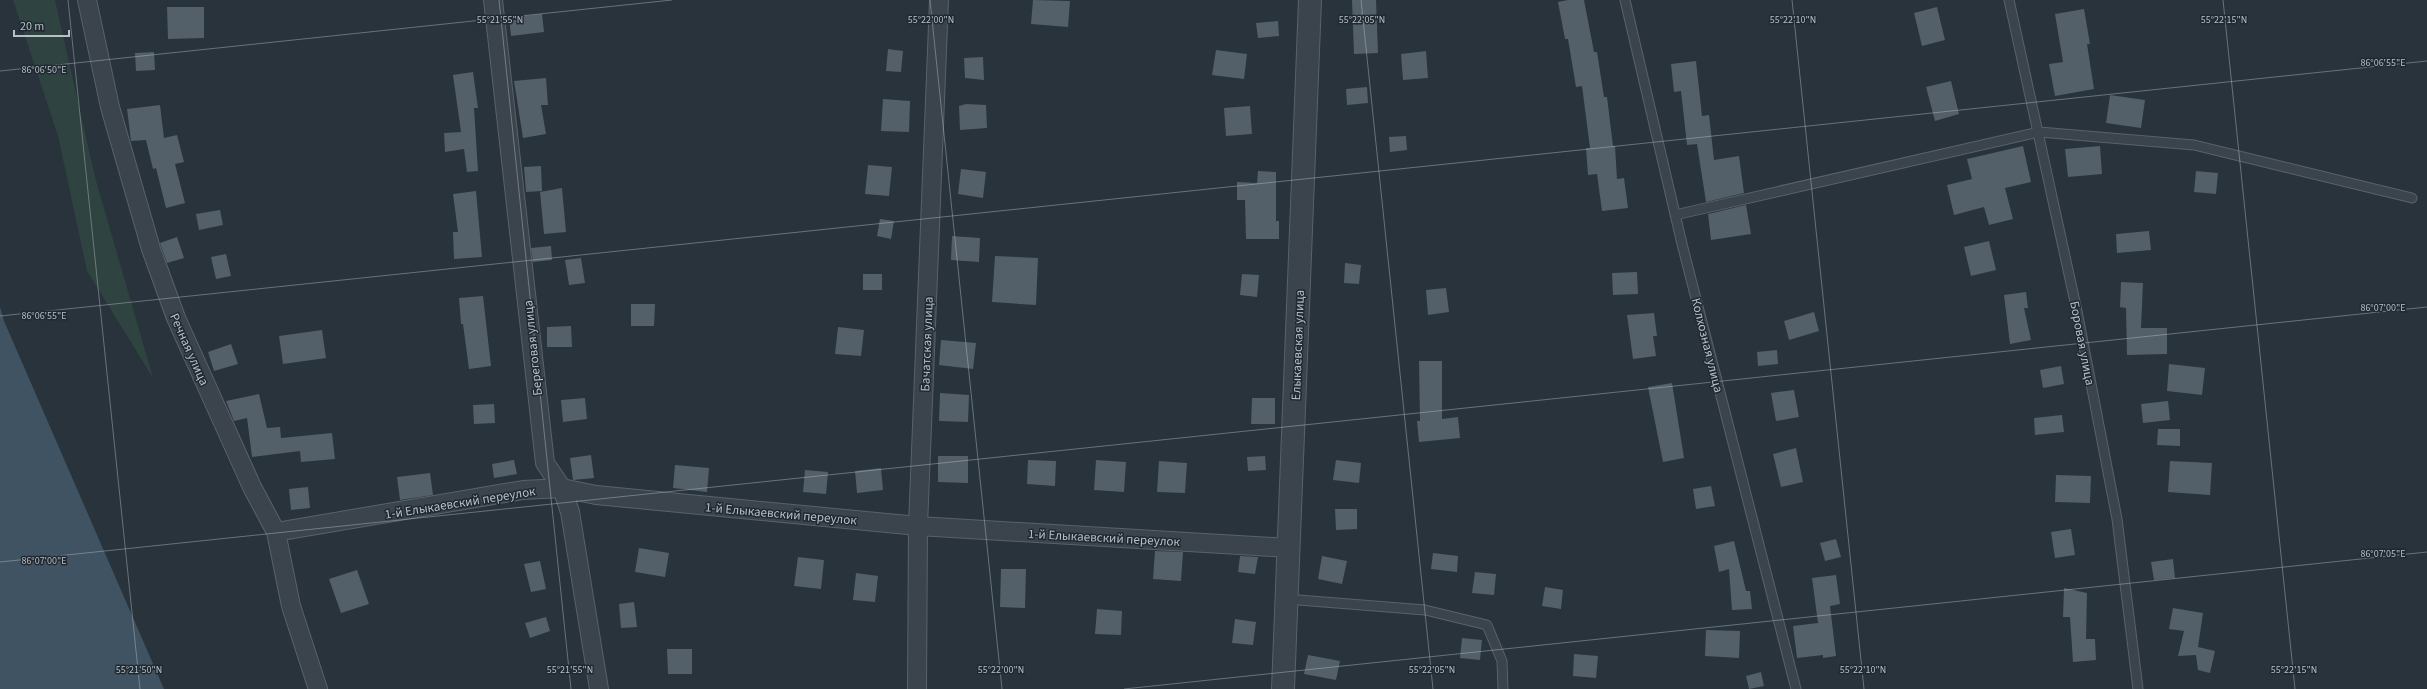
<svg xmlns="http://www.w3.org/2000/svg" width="2427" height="689" font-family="'Source Sans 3',sans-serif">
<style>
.green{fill:#2f4340}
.water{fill:#405362}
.building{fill:#536069}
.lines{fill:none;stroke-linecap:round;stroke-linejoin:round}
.service-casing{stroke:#59626a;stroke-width:11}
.minor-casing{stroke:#59626a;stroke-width:20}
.tertiary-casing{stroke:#59626a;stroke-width:24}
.service{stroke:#3b444c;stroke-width:9}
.minor{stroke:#3b444c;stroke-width:18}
.tertiary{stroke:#3b444c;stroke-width:22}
.ticks{fill:none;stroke:#b7bfc7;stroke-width:1;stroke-opacity:0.45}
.labels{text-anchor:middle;stroke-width:3;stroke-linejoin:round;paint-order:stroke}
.street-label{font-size:13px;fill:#b7bfc7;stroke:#202931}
.ticks-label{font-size:10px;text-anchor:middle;fill:#b7bfc7;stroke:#202931;stroke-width:3;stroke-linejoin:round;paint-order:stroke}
</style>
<rect width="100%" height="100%" fill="#28333b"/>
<path class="green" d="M13 0H55L95 177 153 378 87 271 58 136Z"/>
<path class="water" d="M0 307 4 321 164 689H0Z"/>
<path class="building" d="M1033 0 1070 1 1068 27 1031 24Z
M1352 0H1376L1378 53 1354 54Z
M1568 0H1584L1594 52H1597L1604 97H1607L1613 146H1615L1617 179 1624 178 1628 208 1602 211 1597 174 1588 175 1586 148H1590L1582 86 1576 87 1568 39H1565L1558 2Z
M167 7H204V38L168 39Z
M1937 7 1945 40 1922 46 1914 13Z
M2084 9 2090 44H2087L2094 89 2055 96 2049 64 2063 62 2055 14Z
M542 14 544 32 511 36 509 18Z
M1278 21 1279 36 1258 38 1256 23Z
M888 49 903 51 901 72 886 71Z
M1216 50 1247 54 1244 79 1212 75Z
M1426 51 1428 78 1403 80 1401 54Z
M154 52 155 70 136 71 135 53Z
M983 57 984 80 965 78 964 58Z
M1696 61 1702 116 1709 115 1714 160 1739 156 1744 193 1706 202 1697 144 1687 145 1681 91 1674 92 1671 64Z
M473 72 478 108H474L478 171 467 172 464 149 445 152 444 133 461 132 453 75Z
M546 78 548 105H541L546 134 523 138 514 81Z
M1951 81 1959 114 1935 121 1926 87Z
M1367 87 1368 103 1347 105 1346 89Z
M2110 95 2145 100 2141 128 2106 123Z
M883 99 910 101 909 132 881 131Z
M966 104 986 105 987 128 960 130 959 106Z
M160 105 164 138 177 135 184 162 175 164 185 203 166 208 156 168 153 169 146 140 131 141 127 109Z
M1250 106 1252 134 1226 136 1224 108Z
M1406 136 1407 150 1390 152 1389 137Z
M2023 146 2031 182 2005 188 2013 219 1989 225 1984 207 1954 215 1947 185 1972 179 1967 159Z
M2100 146 2102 174 2068 177 2065 149Z
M868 165 892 167 889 196 865 194Z
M541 166 542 191 526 192 524 167Z
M961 169 986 172 983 198 958 194Z
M1258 171 1276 172V221H1279V239H1246L1245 200H1237V182L1257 183Z
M2196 171 2218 173 2216 194 2194 192Z
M562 188 566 232 544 234 540 192Z
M476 191 482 257 454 259 453 232H458L453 194Z
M1746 205 1751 234 1711 240 1708 214Z
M220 210 223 225 199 230 196 214Z
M880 219 894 221 891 239 877 236Z
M2149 231 2151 250 2117 253 2116 234Z
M952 236 980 238 979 262 951 260Z
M177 237 184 258 167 263 160 243Z
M1989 241 1996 270 1971 276 1964 247Z
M551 246 552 260 533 262 531 248Z
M226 254 231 276 216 279 211 257Z
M995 256 1038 258 1036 305 992 302Z
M581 258 585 283 569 285 565 260Z
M1345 263 1361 265 1359 284 1344 283Z
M1637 272 1638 294 1613 295 1612 273Z
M863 274H882V290H863Z
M1242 274 1259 275 1257 297 1240 295Z
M2121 282 2143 283 2141 328H2167V354L2127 355 2126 308 2120 307Z
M1446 288 1449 312 1428 315 1426 290Z
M2026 292 2028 308H2024L2031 340 2010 344 2004 295Z
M483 296 491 366 469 369 463 324H461L459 298Z
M631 304H655L654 326H631Z
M1814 312 1819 331 1789 340 1784 321Z
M1654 313 1657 336H1653L1656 356 1633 359 1627 315Z
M571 326 572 347H547V327Z
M838 327 864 330 861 356 835 354Z
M322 330 326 358 283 364 279 336Z
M941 340 976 343 973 369 939 365Z
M231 344 238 364 214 371 208 352Z
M1777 350 1778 364 1758 366 1757 352Z
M1419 361H1442V419L1458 417 1460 438 1419 442 1417 421H1420Z
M2169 364 2205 368 2202 395 2167 391Z
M2061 366 2064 384 2043 388 2040 370Z
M1672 383 1684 458 1663 462 1648 387Z
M1794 390 1799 417 1776 421 1771 393Z
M940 393 969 395 968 422 939 421Z
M259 394 267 428 280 427 281 438 332 433 335 459 301 462 300 451 252 457 247 418 234 421 226 401Z
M585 398 587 419 563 422 561 400Z
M1252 398H1275V424H1251Z
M2168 401 2170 420 2143 423 2141 404Z
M494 404 495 423 474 424 473 405Z
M2062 415 2064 432 2035 435 2034 418Z
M2158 429H2180V446L2157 445Z
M1796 448 1803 482 1781 487 1773 454Z
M591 455 594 478 573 480 570 458Z
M938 456H968V483L938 482Z
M1265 456 1266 470 1248 471 1247 457Z
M514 460 517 474 494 478 492 464Z
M1028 460 1056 461 1055 486 1027 484Z
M1096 460 1126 462 1124 492 1094 490Z
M1336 460 1361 463 1359 483 1333 480Z
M1159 461 1187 463 1185 493 1157 492Z
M2170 461 2212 463 2210 495 2168 492Z
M675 465 709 468 707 492 673 488Z
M881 468 883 490 857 493 855 471Z
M805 470 828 472 826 494 803 492Z
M430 473 433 495 400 500 397 477Z
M2056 475 2091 476 2090 503 2055 502Z
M1711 486 1715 506 1696 509 1693 489Z
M308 487 310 508 291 510 289 489Z
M1335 509H1357V529L1336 530Z
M2071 529 2075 555 2055 558 2051 532Z
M1836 539 1841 557 1825 561 1820 543Z
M1734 541 1746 591H1750L1752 609 1732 610 1729 569 1719 572 1714 546Z
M639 548 669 553 665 577 635 572Z
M1155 551 1183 552 1181 581 1153 579Z
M1433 553 1458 556 1457 572 1431 569Z
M1240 556 1258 557 1255 574 1238 572Z
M1322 556 1347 561 1342 584 1318 579Z
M798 557 824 560 821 589 794 586Z
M2173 559 2175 578 2154 580 2151 562Z
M540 561 546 589 531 592 524 564Z
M1001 569H1026L1025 608 1000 607Z
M357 570 369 604 341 613 329 579Z
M1475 572 1496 574 1494 595 1472 593Z
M856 573 878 576 875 602 853 600Z
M1836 575 1840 604 1830 606 1836 656 1823 658V655L1797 658 1793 626 1818 623 1812 578Z
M1545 587 1563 590 1561 609 1542 606Z
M2064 588 2087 593 2086 639H2095L2096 660 2073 662 2070 617H2063Z
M634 602 637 627 621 628 619 604Z
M2173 608 2203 613 2198 647 2215 651 2210 673 2198 670 2196 655 2178 656 2184 631 2169 629Z
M1097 609 1122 611 1121 635 1095 634Z
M546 617 550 631 530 638 525 623Z
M1235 619 1256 622 1253 645 1232 643Z
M1706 630 1740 631 1739 658 1705 656Z
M1462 638 1482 640 1480 660 1460 658Z
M667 649H692V674H668Z
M1574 654 1598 656 1596 678 1573 676Z
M1308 655 1340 661 1336 680 1304 674Z
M1761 672 1764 686 1749 689 1746 676Z"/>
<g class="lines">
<defs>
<path id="service" d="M1625 0 1682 244 1796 689
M2009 0 2077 311 2117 519 2138 689
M1675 215 2039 132 2194 145 2412 198
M1286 599 1425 610 1487 625 1502 661 1503 689"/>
<path id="minor" d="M87 0 110 107 151 249 176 318 252 487 276 532 291 606 318 689
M493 0 545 463 562 488 570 512 599 689
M276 532 523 490 562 488 596 495 918 526 1290 548
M917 689 918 526 939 0"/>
<path id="tertiary" d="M1283 689 1310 0"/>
</defs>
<use href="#service" class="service-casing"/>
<use href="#minor" class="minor-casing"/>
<use href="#tertiary" class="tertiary-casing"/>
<use href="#service" class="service"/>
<use href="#minor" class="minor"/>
<use href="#tertiary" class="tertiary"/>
</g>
<path class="ticks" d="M68 0 140 689M499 0 571 689M930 0 1002 689M1361 0 1433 689M1792 0 1864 689M2223 0 2295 689M0 71 672 0M0 316 2427 61M0 562 2427 307M1124 689 2427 552"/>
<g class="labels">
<g class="street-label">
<text transform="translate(2083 343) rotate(79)" y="5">Боровая улица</text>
<text transform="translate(926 344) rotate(-88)" y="5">Бачатская улица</text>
<text transform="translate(1297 345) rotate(-88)" y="5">Елыкаевская улица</text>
<text transform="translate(1708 345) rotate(76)" y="5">Колхозная улица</text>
<text transform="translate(532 348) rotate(-96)" y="5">Береговая улица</text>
<text transform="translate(190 349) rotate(66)" y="5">Речная улица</text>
<text transform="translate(460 502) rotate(-9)" y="5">1-й Елыкаевский переулок</text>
<text transform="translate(781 513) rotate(5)" y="5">1-й Елыкаевский переулок</text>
<text transform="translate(1104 537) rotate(3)" y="5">1-й Елыкаевский переулок</text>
</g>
</g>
<g class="ticks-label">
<text x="500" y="23">55°21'55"N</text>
<text x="931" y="23">55°22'00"N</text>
<text x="1362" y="23">55°22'05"N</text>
<text x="1793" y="23">55°22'10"N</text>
<text x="2224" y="23">55°22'15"N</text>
<text x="2383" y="66">86°06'55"E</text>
<text x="44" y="73">86°06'50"E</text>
<text x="2383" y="311">86°07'00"E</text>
<text x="44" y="319">86°06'55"E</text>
<text x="2383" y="557">86°07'05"E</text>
<text x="44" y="564">86°07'00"E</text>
<text x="139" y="673">55°21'50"N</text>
<text x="570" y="673">55°21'55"N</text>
<text x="1001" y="673">55°22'00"N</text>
<text x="1432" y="673">55°22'05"N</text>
<text x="1863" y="673">55°22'10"N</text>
<text x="2294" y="673">55°22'15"N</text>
</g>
<path d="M14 30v6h55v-6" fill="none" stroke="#b7bfc7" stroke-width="2"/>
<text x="20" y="30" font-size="12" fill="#b7bfc7" stroke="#202931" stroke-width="3" paint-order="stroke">20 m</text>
</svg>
